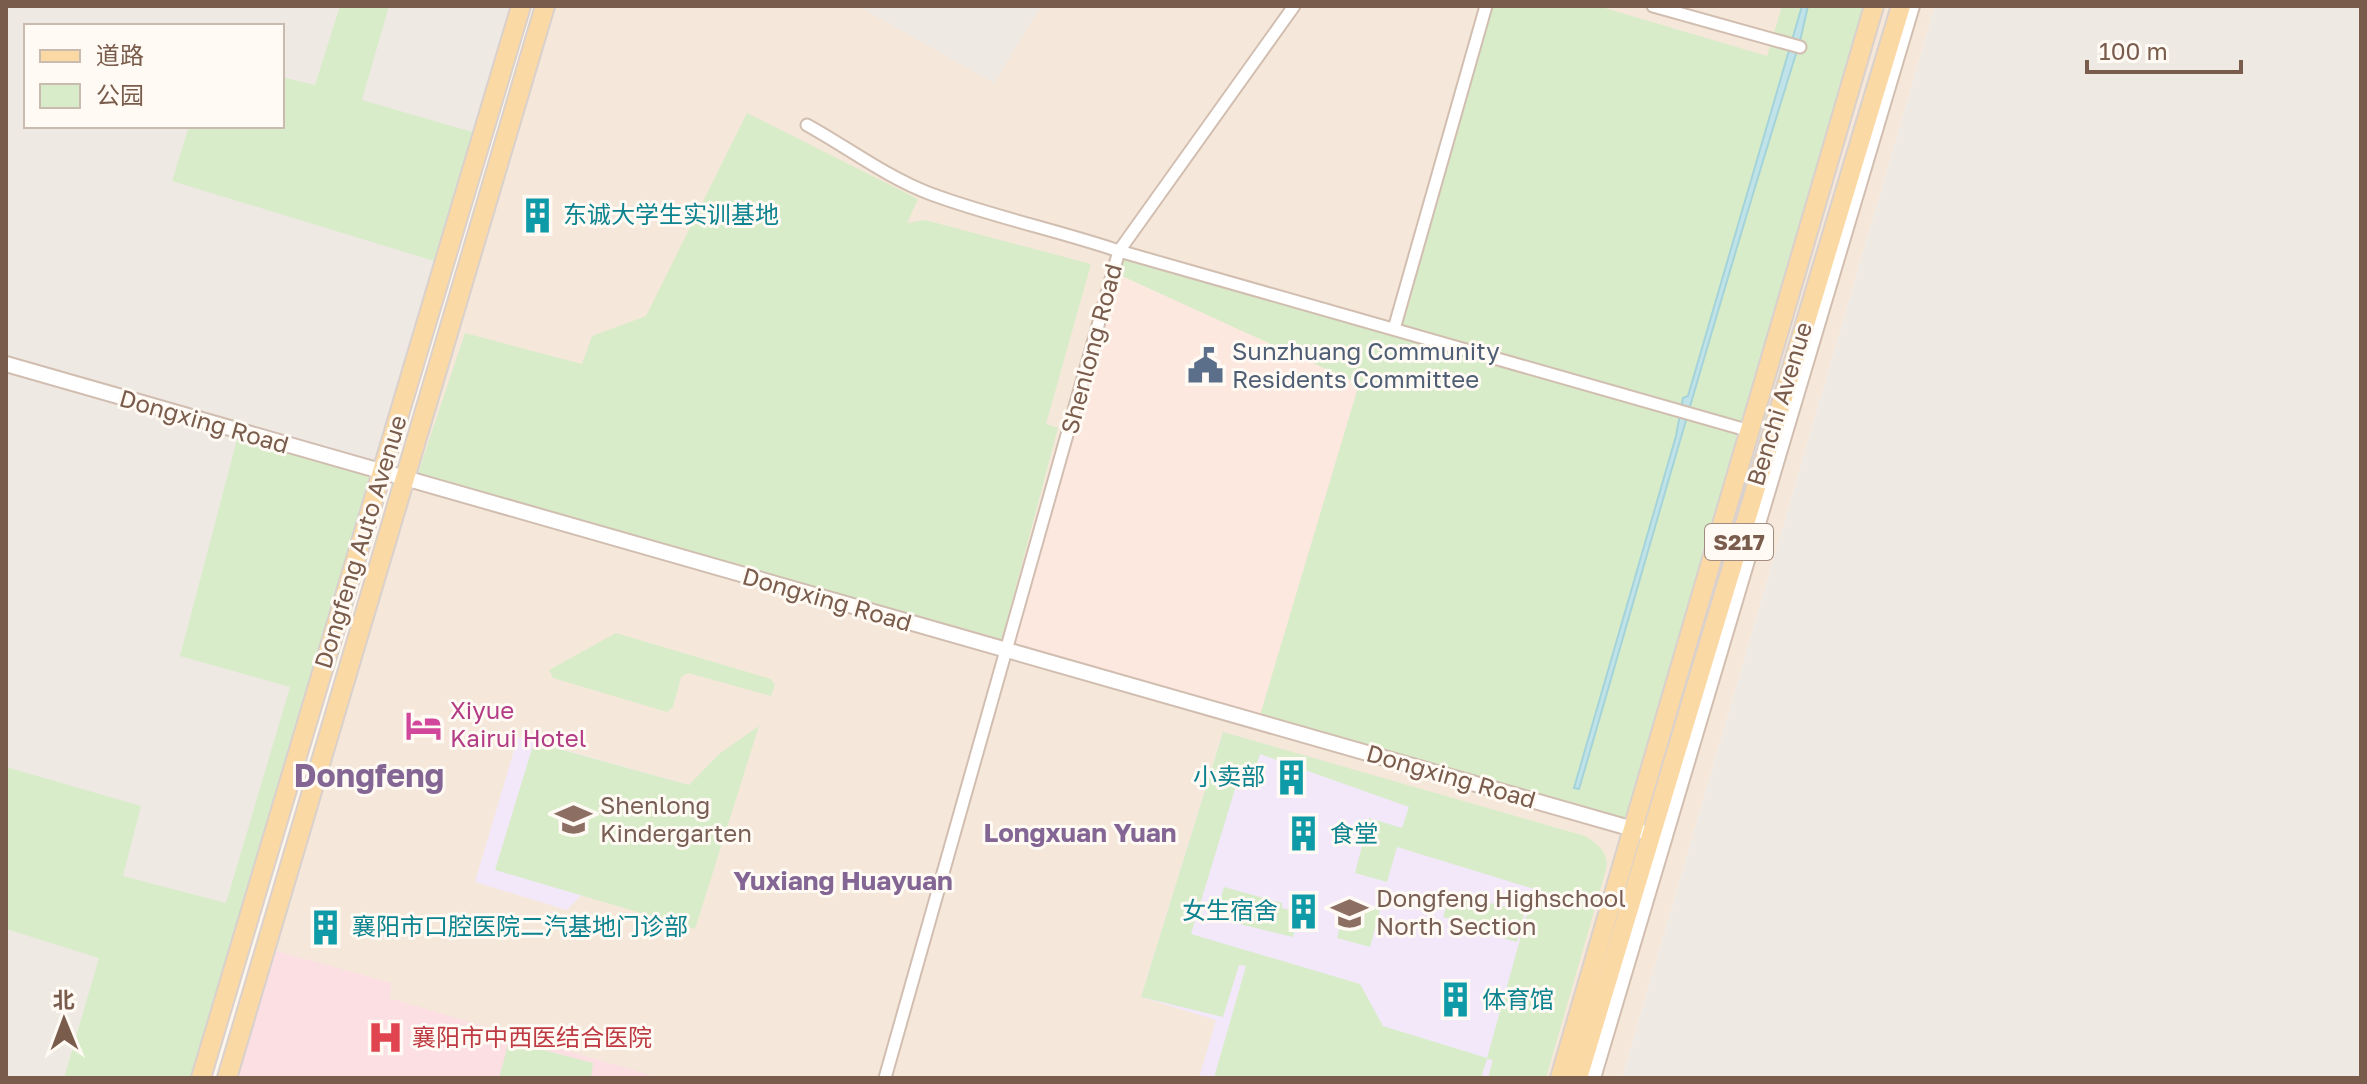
<svg xmlns="http://www.w3.org/2000/svg" width="2367" height="1084" font-family="'Golos Text','Noto Sans SC',sans-serif">
<style>
.residential{fill:#f5e8da}
.commercial{fill:#fde8e0}
.industrial{fill:#efe9e4;fill-rule:evenodd}
.education{fill:#f3e8fa}
.medical{fill:#fbdfe3}
.green{fill:#d8ecc9;fill-rule:evenodd}
.water{fill:#bfe3e8;stroke:#a5d3da;stroke-width:2}
.lines{fill:none;stroke-linecap:round;stroke-linejoin:round}
.minor-casing{stroke:#d1beb0;stroke-width:15}
.tertiary-casing{stroke:#d1beb0;stroke-width:18}
.primary-casing{stroke:#dad1cd;stroke-width:22}
.minor{stroke:#fff;stroke-width:11}
.tertiary{stroke:#fff;stroke-width:14}
.primary{stroke:#fbd9a5;stroke-width:18}
.labels{text-anchor:middle;stroke-width:6;stroke-linejoin:round;paint-order:stroke}
.shield{fill:#fffaf3;stroke:#a28b7f;stroke-width:2}
.shield-label{font-size:22px;font-weight:bold;fill:#7a5c4d}
.culture-label{font-size:24px;fill:#0d838f;stroke:#fffaf3;text-anchor:start}
.street-label{font-size:24px;fill:#7a5c4d;stroke:#fffaf3}
.service-label{font-size:24px;fill:#4e5e75;stroke:#fffaf3;text-anchor:start}
.hotel-label{font-size:24px;fill:#b23c85;stroke:#fffaf3;text-anchor:start}
.education-label{font-size:24px;fill:#785e54;stroke:#fffaf3;text-anchor:start}
.health-label{font-size:24px;fill:#be3a42;stroke:#fffaf3;text-anchor:start}
.neighbourhood-label{font-size:26px;font-weight:bold;fill:#846695;stroke:#fffaf3}
.district-label{font-size:32px;font-weight:bold;fill:#846695;stroke:#fffaf3}
</style>
<rect width="100%" height="100%" fill="#fdf6ec"/>
<path class="residential" d="M545 6H1935L1622 1078H227Z"/>
<path class="commercial" d="M1118 274 1359 384 1258 722 1008 652Z"/>
<path class="industrial" d="M6 6H521L200 1078H6ZM26 26H282V126H26Z
M858 6H1041L994 83Z
M1935 6H2361V1078H1622Z"/>
<path class="education" d="M1223 732 1557 829 1488 1078H1199L1216 1020 1141 997Z
M518 737 689 785 567 910 475 882Z"/>
<path class="medical" d="M273 950 392 983 389 998 660 1078H236Z"/>
<path class="green" d="M340 6H389L362 100 483 135 444 264 172 181 189 126H282V77L315 85Z
M1486 6H1598L1767 56 1782 6H1874L1633 829 1258 722 1359 384 1113 272 1119 251 1394 329Z
M747 113 918 199 907 223 925 220 1091 264 1046 424 1058 428 1002 639 417 476 465 333 582 364 592 336 646 316Z
M239 432 381 473 200 1078H64L99 958 6 929V767L141 806 123 876 226 903 290 687 180 656Z
M616 633 771 679 775 685 771 696 688 673 681 677 673 707 667 712 553 678 549 670Z
M759 726 695 929 495 870 534 742 689 785 719 754Z
M1223 732 1585 836C1599 844 1609 853 1606 870L1546 1078H1488L1493 1060 1487 1059 1481 1078H1214L1246 966 1239 965 1223 1017 1141 997ZM1260 754 1409 807 1402 828 1369 818 1355 873 1387 882 1397 847 1534 889 1487 1058 1383 1026 1360 984 1191 934 1239 776 1252 780Z
M1224 887 1282 903V908L1300 913 1293 937 1215 918Z
M1450 894 1525 911 1517 942 1461 927 1462 922 1443 917Z
M1347 900 1380 910 1370 947 1337 938Z
M513 1042 593 1063 591 1078H499L508 1045Z"/>
<path class="water" d="M1802 6H1808L1800 41C1722 290 1652 539 1579 789L1574 788 1676 436 1683 398 1688 396Z"/>
<g class="lines">
<defs>
<path id="minor" d="M1653 6 1800 47
M807 125C847 147 888 178 931 194 993 217 1057 230 1119 251L1294 6
M1394 329 1486 6
M885 1078 1119 251 1750 431"/>
<path id="tertiary" d="M6 364 1640 831
M1593 1078 1912 6"/>
<path id="primary" d="M201 1078 521 6
M227 1078 545 6
M1560 1078 1874 6
M1578 1078 1901 6"/>
</defs>
<use href="#minor" class="minor-casing"/>
<use href="#tertiary" class="tertiary-casing"/>
<use href="#primary" class="primary-casing"/>
<use href="#minor" class="minor"/>
<use href="#tertiary" class="tertiary"/>
<use href="#primary" class="primary"/>
</g>
<defs>
<symbol id="building-bare" viewBox="-9 -9 18 18"><path d="M-4-6H4V6H1V3H-1V6H-4ZM-2.5-4.3h1.7v1.8h-1.7ZM.8-4.3h1.7v1.8H.8ZM-2.5-1h1.7V.8h-1.7ZM.8-1h1.7V.8H.8Z" fill="#0f9aa8" stroke="#fffaf3" stroke-width="2.5" paint-order="stroke"/></symbol>
<symbol id="civic-bare" viewBox="-9 -9 18 18"><path d="M-.6-6.5H3V-4.5H.6V-3L4-1V1h2V6H-6V1h2V-1L-.6-3ZM-1.2 2.5V6h2.4V2.5Z" fill="#5c6f8a" stroke="#fffaf3" stroke-width="2.5" paint-order="stroke"/></symbol>
<symbol id="hotel-bare" viewBox="-9 -9 18 18"><path d="M-6-4.5h1.5V1H6V5H4.5V3h-9V5H-6ZM-4 0a1.8 1.8 0 1 1 3.6 0ZM.5 0V-2.5h3Q6-2.5 6 0Z" fill="#d1479c" stroke="#fffaf3" stroke-width="2.5" paint-order="stroke"/></symbol>
<symbol id="school-bare" viewBox="-9 -9 18 18"><path d="M0-5L7-2L0 1L-7-2ZM-4 1L0 2.5L4 1V4Q0 6-4 4Z" fill="#8d6e63" stroke="#fffaf3" stroke-width="2.5" paint-order="stroke"/></symbol>
<symbol id="hospital-bare" viewBox="-9 -9 18 18"><path d="M-5-5h3v3.5h4V-5h3V5h-3V1.5h-4V5h-3Z" fill="#e0444e" stroke="#fffaf3" stroke-width="2.5" paint-order="stroke"/></symbol>
</defs>
<g fill-rule="evenodd">
<use href="#building-bare" x="512" y="190" width="51" height="51"/>
<use href="#civic-bare" x="1180" y="340" width="51" height="51"/>
<use href="#hotel-bare" x="398" y="700" width="51" height="51"/>
<use href="#building-bare" x="1266" y="752" width="51" height="51"/>
<use href="#school-bare" x="548" y="794" width="51" height="51"/>
<use href="#building-bare" x="1278" y="808" width="51" height="51"/>
<use href="#building-bare" x="1278" y="886" width="51" height="51"/>
<use href="#school-bare" x="1324" y="888" width="51" height="51"/>
<use href="#building-bare" x="300" y="902" width="51" height="51"/>
<use href="#building-bare" x="1430" y="974" width="51" height="51"/>
<use href="#hospital-bare" x="360" y="1012" width="51" height="51"/>
</g>
<g class="labels">
<rect class="shield" x="1705" y="524" width="68" height="36" rx="6"/>
<g class="shield-label">
<text x="1739" y="550">S217</text>
</g>
<g class="culture-label">
<text x="563" y="223">东诚大学生实训基地</text>
<text x="1265" y="785" text-anchor="end">小卖部</text>
<text x="1330" y="842">食堂</text>
<text x="1278" y="919" text-anchor="end">女生宿舍</text>
<text x="352" y="935">襄阳市口腔医院二汽基地门诊部</text>
<text x="1482" y="1008">体育馆</text>
</g>
<g class="street-label">
<text transform="translate(1092 349) rotate(-75)" y="8">Shenlong Road</text>
<text transform="translate(1780 404) rotate(-73)" y="8">Benchi Avenue</text>
<text transform="translate(204 422) rotate(16)" y="8">Dongxing Road</text>
<text transform="translate(361 542) rotate(-73)" y="8">Dongfeng Auto Avenue</text>
<text transform="translate(827 600) rotate(16)" y="8">Dongxing Road</text>
<text transform="translate(1451 777) rotate(16)" y="8">Dongxing Road</text>
</g>
<g class="service-label">
<text x="1232" y="360">Sunzhuang Community<tspan x="1232" dy="28">Residents Committee</tspan></text>
</g>
<g class="hotel-label">
<text x="450" y="719">Xiyue<tspan x="450" dy="28">Kairui Hotel</tspan></text>
</g>
<g class="education-label">
<text x="600" y="814">Shenlong<tspan x="600" dy="28">Kindergarten</tspan></text>
<text x="1376" y="907">Dongfeng Highschool<tspan x="1376" dy="28">North Section</tspan></text>
</g>
<g class="health-label">
<text x="412" y="1046">襄阳市中西医结合医院</text>
</g>
<g class="neighbourhood-label">
<text x="1080" y="842">Longxuan Yuan</text>
<text x="843" y="890">Yuxiang Huayuan</text>
</g>
<g class="district-label">
<text x="369" y="787">Dongfeng</text>
</g>
</g>
<rect width="2367" height="1084" fill="none" stroke="#7a5c4d" stroke-width="16"/>
<rect x="24" y="24" width="260" height="104" fill="#fffaf3" stroke="#cabbb1" stroke-width="2"/>
<rect x="40" y="50" width="40" height="12" fill="#fbd9a5" stroke="#cabbb1" stroke-width="2"/>
<text x="96" y="64" font-size="24" fill="#7a5c4d">道路</text>
<rect x="40" y="84" width="40" height="24" fill="#d8ecc9" stroke="#cabbb1" stroke-width="2"/>
<text x="96" y="104" font-size="24" fill="#7a5c4d">公园</text>
<g transform="translate(64 1020) rotate(359)" stroke="#fffaf3" stroke-width="6" paint-order="stroke">
<path d="M0-6L14 30L0 20L-14 30Z" fill="#7a5c4d"/>
<text y="-12" font-size="22" font-weight="bold" text-anchor="middle" fill="#7a5c4d">北</text>
</g>
<path d="M2087 60v12h154v-12" fill="none" stroke="#7a5c4d" stroke-width="4"/>
<text x="2099" y="60" font-size="24" fill="#7a5c4d" stroke="#fffaf3" stroke-width="6" paint-order="stroke">100 m</text>
</svg>
